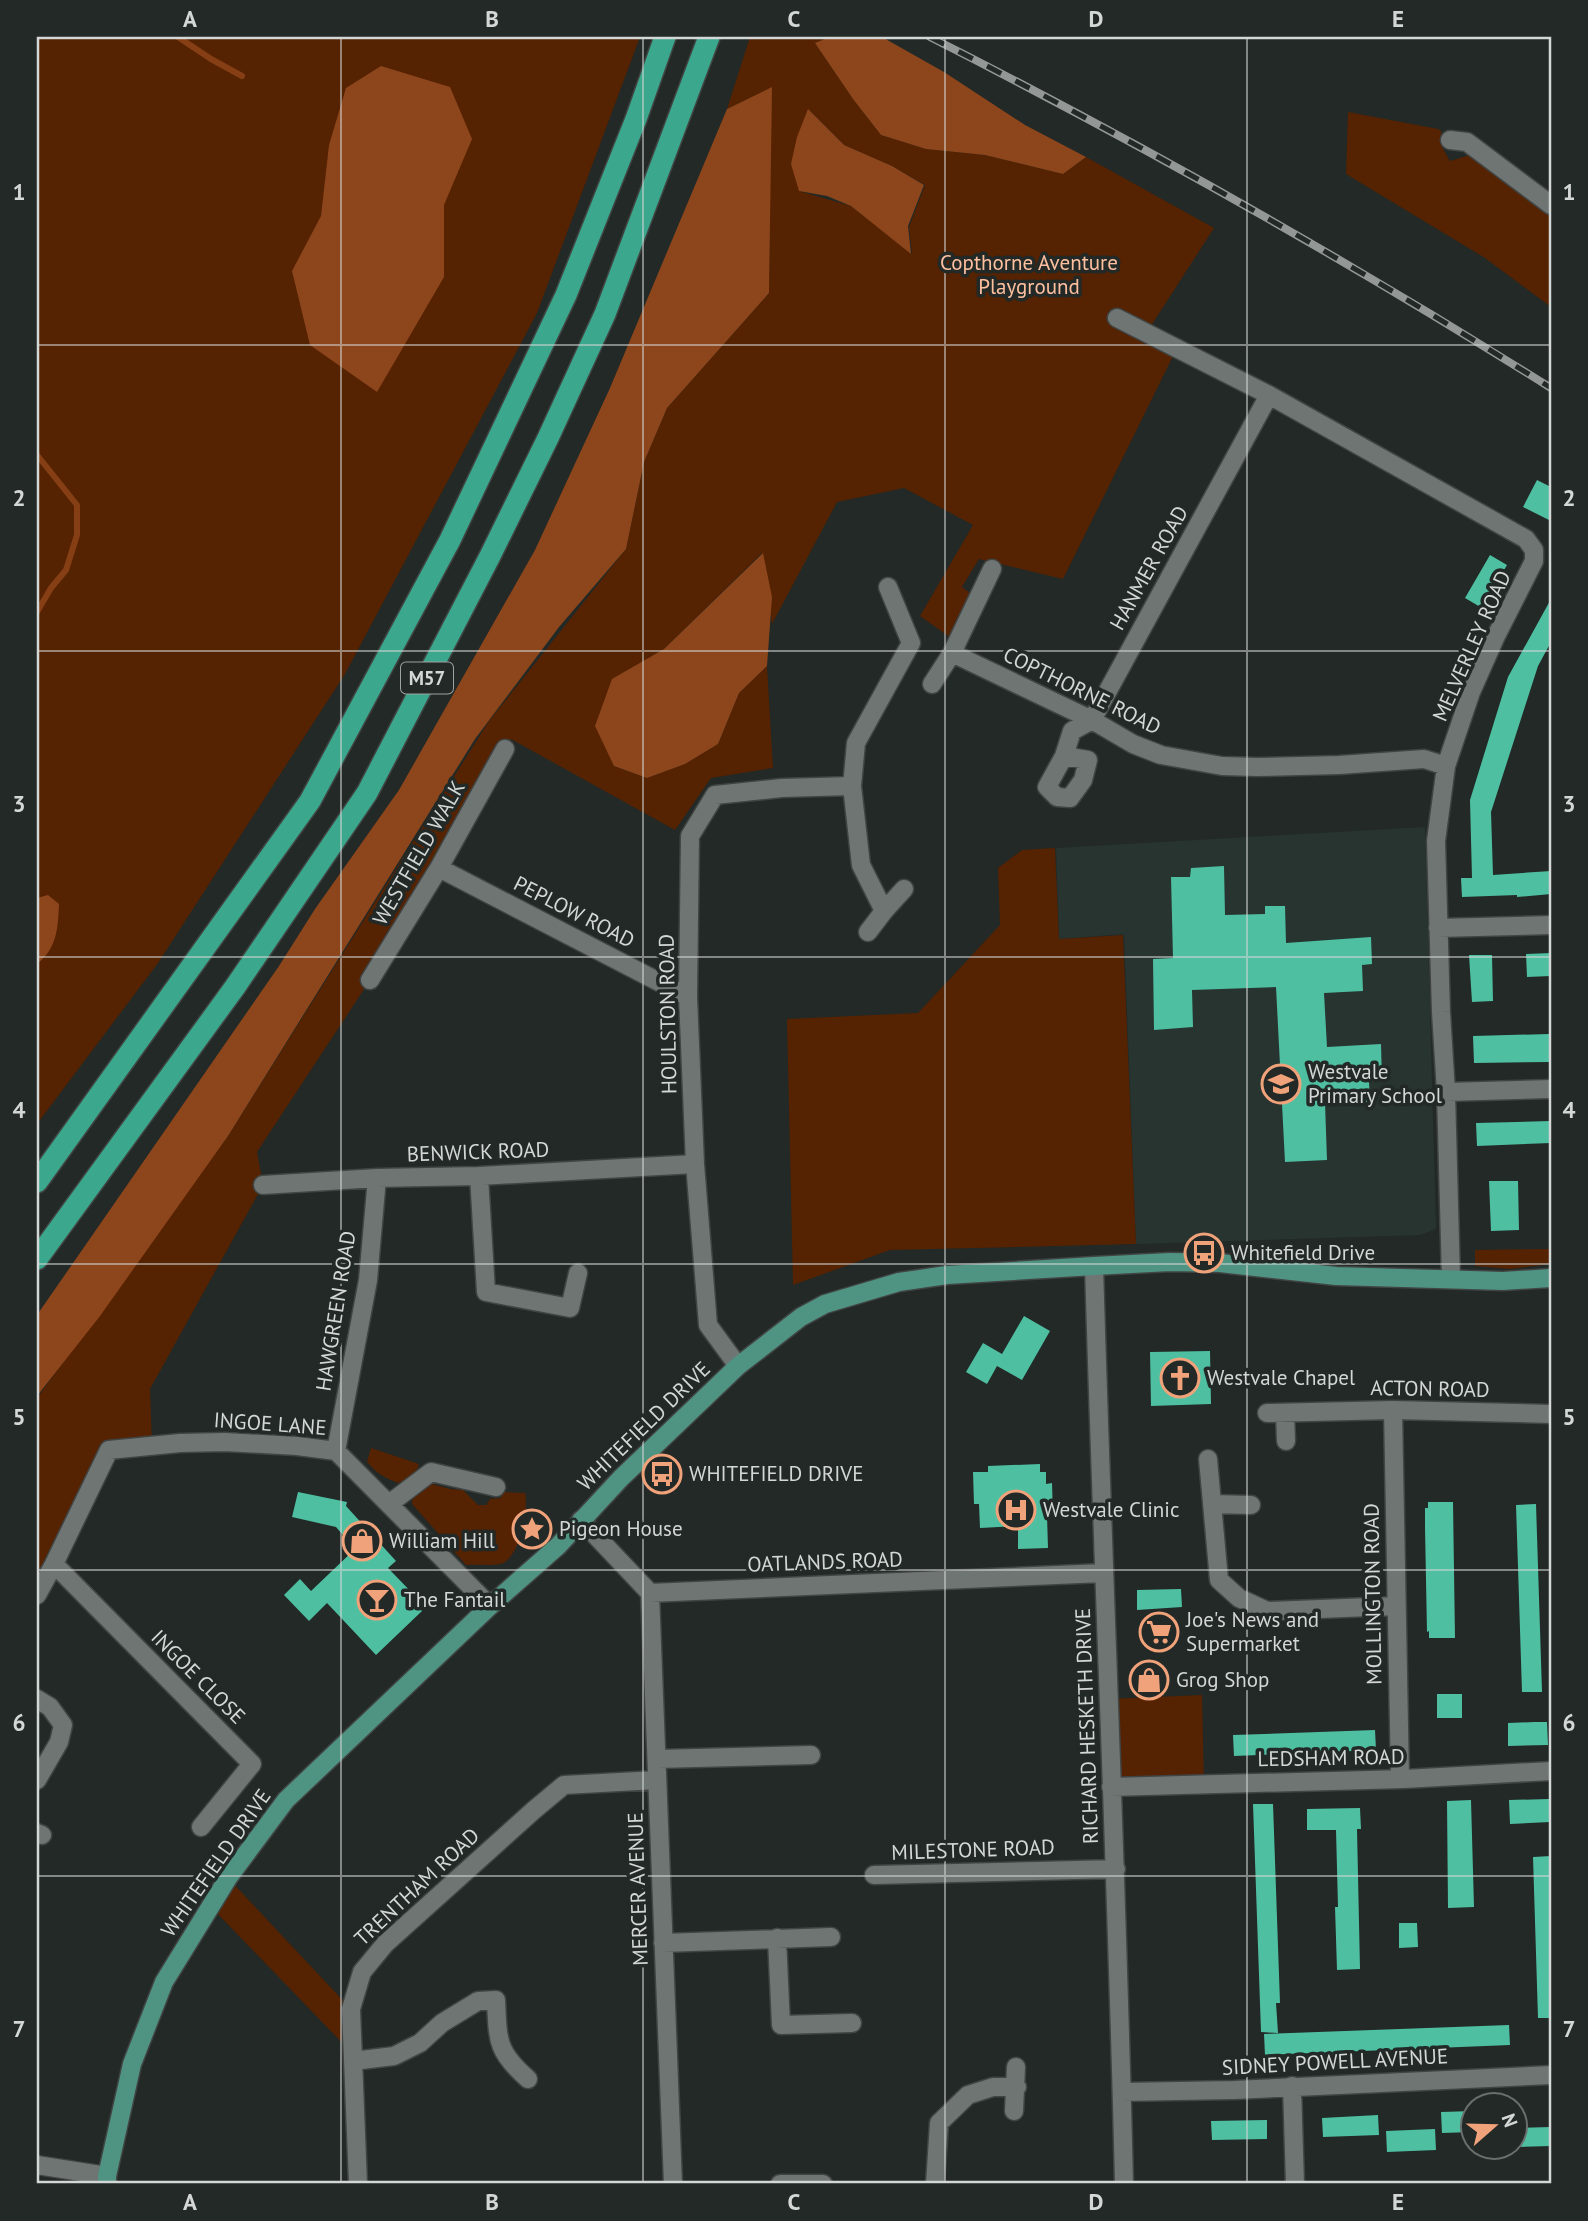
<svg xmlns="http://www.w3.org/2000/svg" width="1588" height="2221" font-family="'PT Sans',sans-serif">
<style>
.built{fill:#283430}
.green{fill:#552202;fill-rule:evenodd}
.forest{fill:#8d461c}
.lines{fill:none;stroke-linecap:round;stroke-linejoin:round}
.stream{stroke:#863f14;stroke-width:6}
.building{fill:#4fbfa2}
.minor-casing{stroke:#404443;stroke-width:21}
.major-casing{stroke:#404443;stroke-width:21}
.highway-casing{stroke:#404443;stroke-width:24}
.minor{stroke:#6e7573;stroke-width:18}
.major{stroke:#4f9382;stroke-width:18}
.highway{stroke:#3ba78c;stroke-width:21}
.rail-casing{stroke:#939896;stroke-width:8}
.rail{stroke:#222926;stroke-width:5;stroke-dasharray:16;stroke-linecap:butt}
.grid{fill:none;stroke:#d3d7d6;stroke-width:2;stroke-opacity:0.55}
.labels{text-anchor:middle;stroke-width:7;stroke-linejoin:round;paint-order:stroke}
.shield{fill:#222926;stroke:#9ea3a1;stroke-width:2}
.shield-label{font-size:19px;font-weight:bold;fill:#d3d7d6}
.park-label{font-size:21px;fill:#ffc0a0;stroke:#222926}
.street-label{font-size:21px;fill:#d3d7d6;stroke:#222926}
.poi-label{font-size:21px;fill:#d3d7d6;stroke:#222926;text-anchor:start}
.neatline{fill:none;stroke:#d3d7d6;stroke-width:2.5}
.grid-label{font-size:23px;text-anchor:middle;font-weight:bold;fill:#d3d7d6}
</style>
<rect width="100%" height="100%" fill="#222926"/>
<path class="built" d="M1425 827 1436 1229 1420 1235 1136 1244 1124 934 1059 939 1056 848Z"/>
<path class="green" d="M37 37H640L537 313 345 674 158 963 37 1124Z
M750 37H830L816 44 853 99 881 135 926 149 985 155 1063 174 1086 157 1214 228 1147 332 1177 348 1063 579 979 559 962 587 978 599 951 638 920 616 973 525 904 488 837 502 772 624 762 553 664 649 613 679 614 766 647 778 685 764 718 744 739 693 767 666 773 768 711 778 675 830 511 739 370 980 257 1152 263 1185 150 1389 152 1446 109 1451 37 1587V1398L228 1136 489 721 626 549 644 462 667 408 769 293 771 88 727 109ZM809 110 844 145 892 166 925 185 909 227 912 254 851 206 799 191Z
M1348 112 1438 129 1441 131 1443 149 1450 161 1470 155 1551 217V307L1485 258 1346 174Z
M1055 848 1059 939 1123 935 1136 1244 890 1250 793 1285 787 1019 918 1013 1000 925 998 868 1022 850Z
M1551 1249V1264L1510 1269 1475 1266V1250Z
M371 1448 419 1464C418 1472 406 1480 398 1483 385 1478 376 1473 367 1462Z
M432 1484 450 1489 463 1490 478 1505H486L490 1499 501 1498 502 1492 525 1493C529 1510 520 1559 500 1564 490 1566 477 1564 466 1565L412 1504 413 1494Z
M1202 1695 1204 1784 1111 1787 1108 1699Z
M228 1878 351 2009 353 2054 211 1907Z"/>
<path class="forest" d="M830 37H882L944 72 1025 125 1086 157 1063 174 985 155 926 149 881 135 853 99 815 43Z
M381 66 450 87 472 139 444 205V277L377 392 310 345 292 271 321 216 329 145 346 88Z
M772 87 769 293 667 408 644 462 626 549 559 627 475 739 228 1136 100 1316 37 1396V1315L279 966 315 909 399 790 535 550 610 388 727 109Z
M808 109 844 145 892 166 924 185 908 226 911 254 851 206 827 196 799 191 791 164 797 137Z
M763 553 772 597 767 666 739 693 718 744 685 764 647 778 614 766 595 726 612 679 664 649Z
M48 895 59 904C58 929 57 948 37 964V898Z"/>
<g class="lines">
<path class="stream" d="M178 37 211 59 242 76
M37 455 77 505V535L66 570 51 588 37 612"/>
</g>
<path class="building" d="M1537 480 1551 487V521L1523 507Z
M1490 555 1507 565 1482 608 1465 598Z
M1551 599V642L1538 666 1491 812 1493 875 1551 871V894L1517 897V895L1462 897 1461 878H1472L1470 800 1508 677Z
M1224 866 1225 915 1265 914V906H1285L1286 943 1371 937 1372 964 1362 965 1363 991 1324 993 1327 1047 1381 1044 1382 1081 1369 1082 1370 1102 1325 1103 1327 1160 1285 1162 1276 987 1192 990 1193 1027 1154 1030 1153 959 1173 958 1171 877H1190L1191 868Z
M1551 953V976L1527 977 1526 954Z
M1469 955H1492L1493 1001 1472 1002Z
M1549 1034 1550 1062 1474 1063 1473 1036Z
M1551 1121V1143L1477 1146 1476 1123Z
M1489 1181H1518L1519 1230 1491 1231Z
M1024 1316 1050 1331 1022 1380 997 1366 987 1384 966 1372 983 1343 1002 1354Z
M1210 1351 1211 1404 1151 1406 1150 1352Z
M1040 1464V1472H1046V1484L1052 1483 1053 1516H1047L1048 1548 1018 1549V1526L980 1528 979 1504H974L973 1472H988V1466Z
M298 1492 347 1502 346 1506 396 1561 388 1568 418 1599 414 1603 422 1611 376 1655 327 1603 309 1621 284 1595 300 1579 311 1591 355 1549 336 1527 292 1517Z
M1428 1502H1453L1455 1638H1429V1631L1427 1632 1425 1527V1508H1428Z
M1536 1504 1542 1692H1522L1516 1505Z
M1181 1589 1182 1607 1137 1610V1590Z
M1437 1694H1462V1718H1437Z
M1534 1722H1547L1548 1745 1508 1746V1723Z
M1375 1730 1376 1750 1234 1756 1233 1735Z
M1549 1799 1550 1822 1510 1824 1509 1800Z
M1471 1800 1474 1907 1448 1908 1447 1801Z
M1253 1804H1273L1280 2003H1276L1278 2033 1261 2032Z
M1360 1808 1361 1829H1357L1360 1969 1337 1970 1335 1907H1338L1336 1830H1307V1809Z
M1551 1856V2018H1538L1533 1857Z
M1399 1923H1417L1418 1947 1399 1948Z
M1509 2025 1510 2045 1265 2055 1264 2034Z
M1473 2111V2132L1442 2133 1441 2112Z
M1378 2115 1379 2135 1323 2137 1322 2118Z
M1267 2120V2139L1212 2140 1211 2121Z
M1551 2127V2146L1515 2147V2128Z
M1435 2129 1436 2150 1387 2152 1386 2131Z"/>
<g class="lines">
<defs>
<path id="minor" d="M1450 140 1467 142 1551 205
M1117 318 1269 395 1526 539 1534 550V561L1495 638 1471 692 1446 766 1436 841 1441 1012 1446 1092 1451 1279
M992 569 952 653 1092 720 1133 744 1161 755 1222 766 1257 767 1339 765 1424 759 1446 766
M888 587 911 643 856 743 852 786 861 865 884 911 904 889
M932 684 952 653
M1064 756 1088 760 1083 780 1070 798 1057 797 1047 787 1064 756 1072 731 1092 720 1269 395
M439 868 688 997
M1438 928 1551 925
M868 932 884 911
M370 980 439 868 505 749
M1446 1092 1551 1089
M479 1176 486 1292 570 1308 578 1273
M263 1185 377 1178 479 1176 695 1164
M1094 1266C1103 1572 1117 1878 1124 2184
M738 1366 708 1325 695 1164 688 997 690 836 715 795 782 788 852 786
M1393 1410 1400 1778
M1267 1413 1393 1410 1551 1414
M1285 1413 1286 1441
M336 1451 368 1280 377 1178
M1208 1459 1219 1580 1239 1598 1267 1611 1395 1606
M389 1504 431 1472 496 1487
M1212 1504 1251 1505
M581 1520 650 1593 1103 1573
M54 1564 252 1764 201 1827
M650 1593 673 2184
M37 1595 54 1564 109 1450 180 1443 225 1442 297 1446 336 1451 490 1606
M37 1699 50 1707 63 1725 59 1742 37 1780
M657 1759 811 1755
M1111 1787 1404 1779 1551 1771
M37 1833 42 1835
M874 1875 1116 1869
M777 1938 781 2025 852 2023
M663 1943 831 1937
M353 2061 394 2056 420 2043 442 2023 478 2001 496 2000C498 2040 496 2051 528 2079
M1292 2086 1295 2184
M1122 2092 1234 2090 1551 2075
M1014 2111 1016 2067
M37 2165 107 2176
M358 2184 351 2009 362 1972 385 1944 534 1810 564 1785 657 1780
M780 2184H823
M935 2184 939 2123 968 2095 993 2087H1017"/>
<path id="major" d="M107 2184V2176L132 2064 164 1982 228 1878 286 1800 490 1606 558 1546 621 1478 738 1366 801 1317 825 1304 899 1282 947 1275 1094 1266 1170 1262 1220 1263 1336 1276 1503 1281 1551 1278"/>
<path id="highway" d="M37 1182 310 801 450 540 566 295 636 119 665 37
M37 1259 235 987 367 793 490 556 548 438 605 314 709 37"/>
</defs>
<use href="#minor" class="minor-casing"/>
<use href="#major" class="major-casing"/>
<use href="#highway" class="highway-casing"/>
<use href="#minor" class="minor"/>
<use href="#major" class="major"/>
<use href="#highway" class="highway"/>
<defs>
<path id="rail" d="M930 37C1142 144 1350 262 1551 388"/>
</defs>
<use href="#rail" class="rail-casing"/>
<use href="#rail" class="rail"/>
</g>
<path class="grid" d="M341 37V2184M643 37V2184M945 37V2184M1247 37V2184M37 345H1551M37 651H1551M37 957H1551M37 1264H1551M37 1570H1551M37 1876H1551"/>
<defs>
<symbol id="school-ring" viewBox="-11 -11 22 22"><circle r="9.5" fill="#222926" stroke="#f0a27a" stroke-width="1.5"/><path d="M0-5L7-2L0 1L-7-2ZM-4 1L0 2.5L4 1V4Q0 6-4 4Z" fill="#f0a27a"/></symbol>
<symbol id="bus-ring" viewBox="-11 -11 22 22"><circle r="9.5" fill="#222926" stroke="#f0a27a" stroke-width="1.5"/><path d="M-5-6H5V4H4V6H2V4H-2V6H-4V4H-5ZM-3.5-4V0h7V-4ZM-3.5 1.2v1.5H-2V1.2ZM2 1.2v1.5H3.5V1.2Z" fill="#f0a27a"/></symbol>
<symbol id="church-ring" viewBox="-11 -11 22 22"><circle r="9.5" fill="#222926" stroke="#f0a27a" stroke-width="1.5"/><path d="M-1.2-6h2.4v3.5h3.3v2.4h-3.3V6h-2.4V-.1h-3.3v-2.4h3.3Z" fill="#f0a27a"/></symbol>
<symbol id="hospital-ring" viewBox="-11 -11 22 22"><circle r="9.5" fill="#222926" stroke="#f0a27a" stroke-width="1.5"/><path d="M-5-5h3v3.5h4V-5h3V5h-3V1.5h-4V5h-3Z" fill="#f0a27a"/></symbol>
<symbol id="sight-ring" viewBox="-11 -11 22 22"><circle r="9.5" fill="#222926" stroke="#f0a27a" stroke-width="1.5"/><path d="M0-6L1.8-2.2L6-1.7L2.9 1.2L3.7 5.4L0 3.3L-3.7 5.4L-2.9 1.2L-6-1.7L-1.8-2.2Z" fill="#f0a27a"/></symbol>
<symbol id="shop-ring" viewBox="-11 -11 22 22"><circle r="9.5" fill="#222926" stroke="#f0a27a" stroke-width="1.5"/><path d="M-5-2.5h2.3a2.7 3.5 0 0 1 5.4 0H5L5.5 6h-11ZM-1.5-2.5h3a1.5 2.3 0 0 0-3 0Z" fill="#f0a27a"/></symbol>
<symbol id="bar-ring" viewBox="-11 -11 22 22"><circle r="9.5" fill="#222926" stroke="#f0a27a" stroke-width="1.5"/><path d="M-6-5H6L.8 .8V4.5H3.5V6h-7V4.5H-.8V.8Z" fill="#f0a27a"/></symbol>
<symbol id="supermarket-ring" viewBox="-11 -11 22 22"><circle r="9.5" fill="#222926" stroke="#f0a27a" stroke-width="1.5"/><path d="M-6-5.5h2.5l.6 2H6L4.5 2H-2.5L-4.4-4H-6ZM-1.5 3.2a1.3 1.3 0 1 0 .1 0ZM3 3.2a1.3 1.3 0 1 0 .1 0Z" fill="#f0a27a"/></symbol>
</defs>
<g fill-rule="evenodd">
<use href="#school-ring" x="1259" y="1062" width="44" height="44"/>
<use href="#bus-ring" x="1182" y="1231" width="44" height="44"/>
<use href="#church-ring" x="1158" y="1356" width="44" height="44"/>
<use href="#bus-ring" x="640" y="1452" width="44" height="44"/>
<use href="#hospital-ring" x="994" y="1488" width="44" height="44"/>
<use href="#sight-ring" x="510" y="1507" width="44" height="44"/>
<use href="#shop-ring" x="340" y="1519" width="44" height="44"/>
<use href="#bar-ring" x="355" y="1578" width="44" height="44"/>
<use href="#supermarket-ring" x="1137" y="1610" width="44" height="44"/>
<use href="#shop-ring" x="1127" y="1658" width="44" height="44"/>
</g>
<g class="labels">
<rect class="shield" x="401" y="662.5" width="52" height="31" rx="5"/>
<g class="shield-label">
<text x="427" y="685">M57</text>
</g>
<g class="park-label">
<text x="1029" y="270">Copthorne Aventure<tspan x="1029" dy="24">Playground</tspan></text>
</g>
<g class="street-label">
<text transform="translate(1149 568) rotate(-61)" y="7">HANMER ROAD</text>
<text transform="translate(1472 646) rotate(-66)" y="7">MELVERLEY ROAD</text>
<text transform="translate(1082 691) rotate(26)" y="7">COPTHORNE ROAD</text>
<text transform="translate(419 853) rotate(-60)" y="7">WESTFIELD WALK</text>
<text transform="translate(574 912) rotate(27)" y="7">PEPLOW ROAD</text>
<text transform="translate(668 1014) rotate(-91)" y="7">HOULSTON ROAD</text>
<text transform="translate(478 1152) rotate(-2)" y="7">BENWICK ROAD</text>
<text transform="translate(336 1311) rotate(-81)" y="7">HAWGREEN ROAD</text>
<text transform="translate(1430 1389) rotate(1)" y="7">ACTON ROAD</text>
<text transform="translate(270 1424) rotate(4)" y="7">INGOE LANE</text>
<text transform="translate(644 1426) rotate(-44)" y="7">WHITEFIELD DRIVE</text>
<text transform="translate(825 1562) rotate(-2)" y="7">OATLANDS ROAD</text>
<text transform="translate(1373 1594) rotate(-91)" y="7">MOLLINGTON ROAD</text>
<text transform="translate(198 1677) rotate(45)" y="7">INGOE CLOSE</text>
<text transform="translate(1087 1726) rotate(-92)" y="7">RICHARD HESKETH DRIVE</text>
<text transform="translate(1331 1758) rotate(-1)" y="7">LEDSHAM ROAD</text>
<text transform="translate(973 1850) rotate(-2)" y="7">MILESTONE ROAD</text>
<text transform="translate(216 1863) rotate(-55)" y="7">WHITEFIELD DRIVE</text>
<text transform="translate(417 1887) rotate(-43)" y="7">TRENTHAM ROAD</text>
<text transform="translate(638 1889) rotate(-92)" y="7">MERCER AVENUE</text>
<text transform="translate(1335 2062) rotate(-3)" y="7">SIDNEY POWELL AVENUE</text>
</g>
<g class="poi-label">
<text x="1308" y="1079">Westvale<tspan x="1308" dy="24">Primary School</tspan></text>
<text x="1231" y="1260">Whitefield Drive</text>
<text x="1207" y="1385">Westvale Chapel</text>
<text x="689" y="1481">WHITEFIELD DRIVE</text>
<text x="1043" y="1517">Westvale Clinic</text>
<text x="559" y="1536">Pigeon House</text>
<text x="389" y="1548">William Hill</text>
<text x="404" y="1607">The Fantail</text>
<text x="1186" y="1627">Joe's News and<tspan x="1186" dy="24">Supermarket</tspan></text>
<text x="1176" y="1687">Grog Shop</text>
</g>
</g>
<rect width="1588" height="2221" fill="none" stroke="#222926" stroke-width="77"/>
<g transform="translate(1494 2126) rotate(70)"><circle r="33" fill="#222926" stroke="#696f6c" stroke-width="2"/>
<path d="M0-5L12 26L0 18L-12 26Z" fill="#f0a27a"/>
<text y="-10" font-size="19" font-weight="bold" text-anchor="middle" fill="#d3d7d6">N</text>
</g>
<rect x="38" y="38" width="1512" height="2144" class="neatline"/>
<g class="grid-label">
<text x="190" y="27">A</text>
<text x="492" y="27">B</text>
<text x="794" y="27">C</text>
<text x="1096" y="27">D</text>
<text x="1398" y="27">E</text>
<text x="19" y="200">1</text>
<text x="1569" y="200">1</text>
<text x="19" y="506">2</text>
<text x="1569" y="506">2</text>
<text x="19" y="812">3</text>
<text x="1569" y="812">3</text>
<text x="19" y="1118">4</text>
<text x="1569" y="1118">4</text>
<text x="19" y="1425">5</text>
<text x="1569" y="1425">5</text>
<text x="19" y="1731">6</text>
<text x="1569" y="1731">6</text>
<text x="19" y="2037">7</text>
<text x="1569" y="2037">7</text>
<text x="190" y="2210">A</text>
<text x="492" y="2210">B</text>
<text x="794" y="2210">C</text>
<text x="1096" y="2210">D</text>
<text x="1398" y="2210">E</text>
</g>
</svg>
